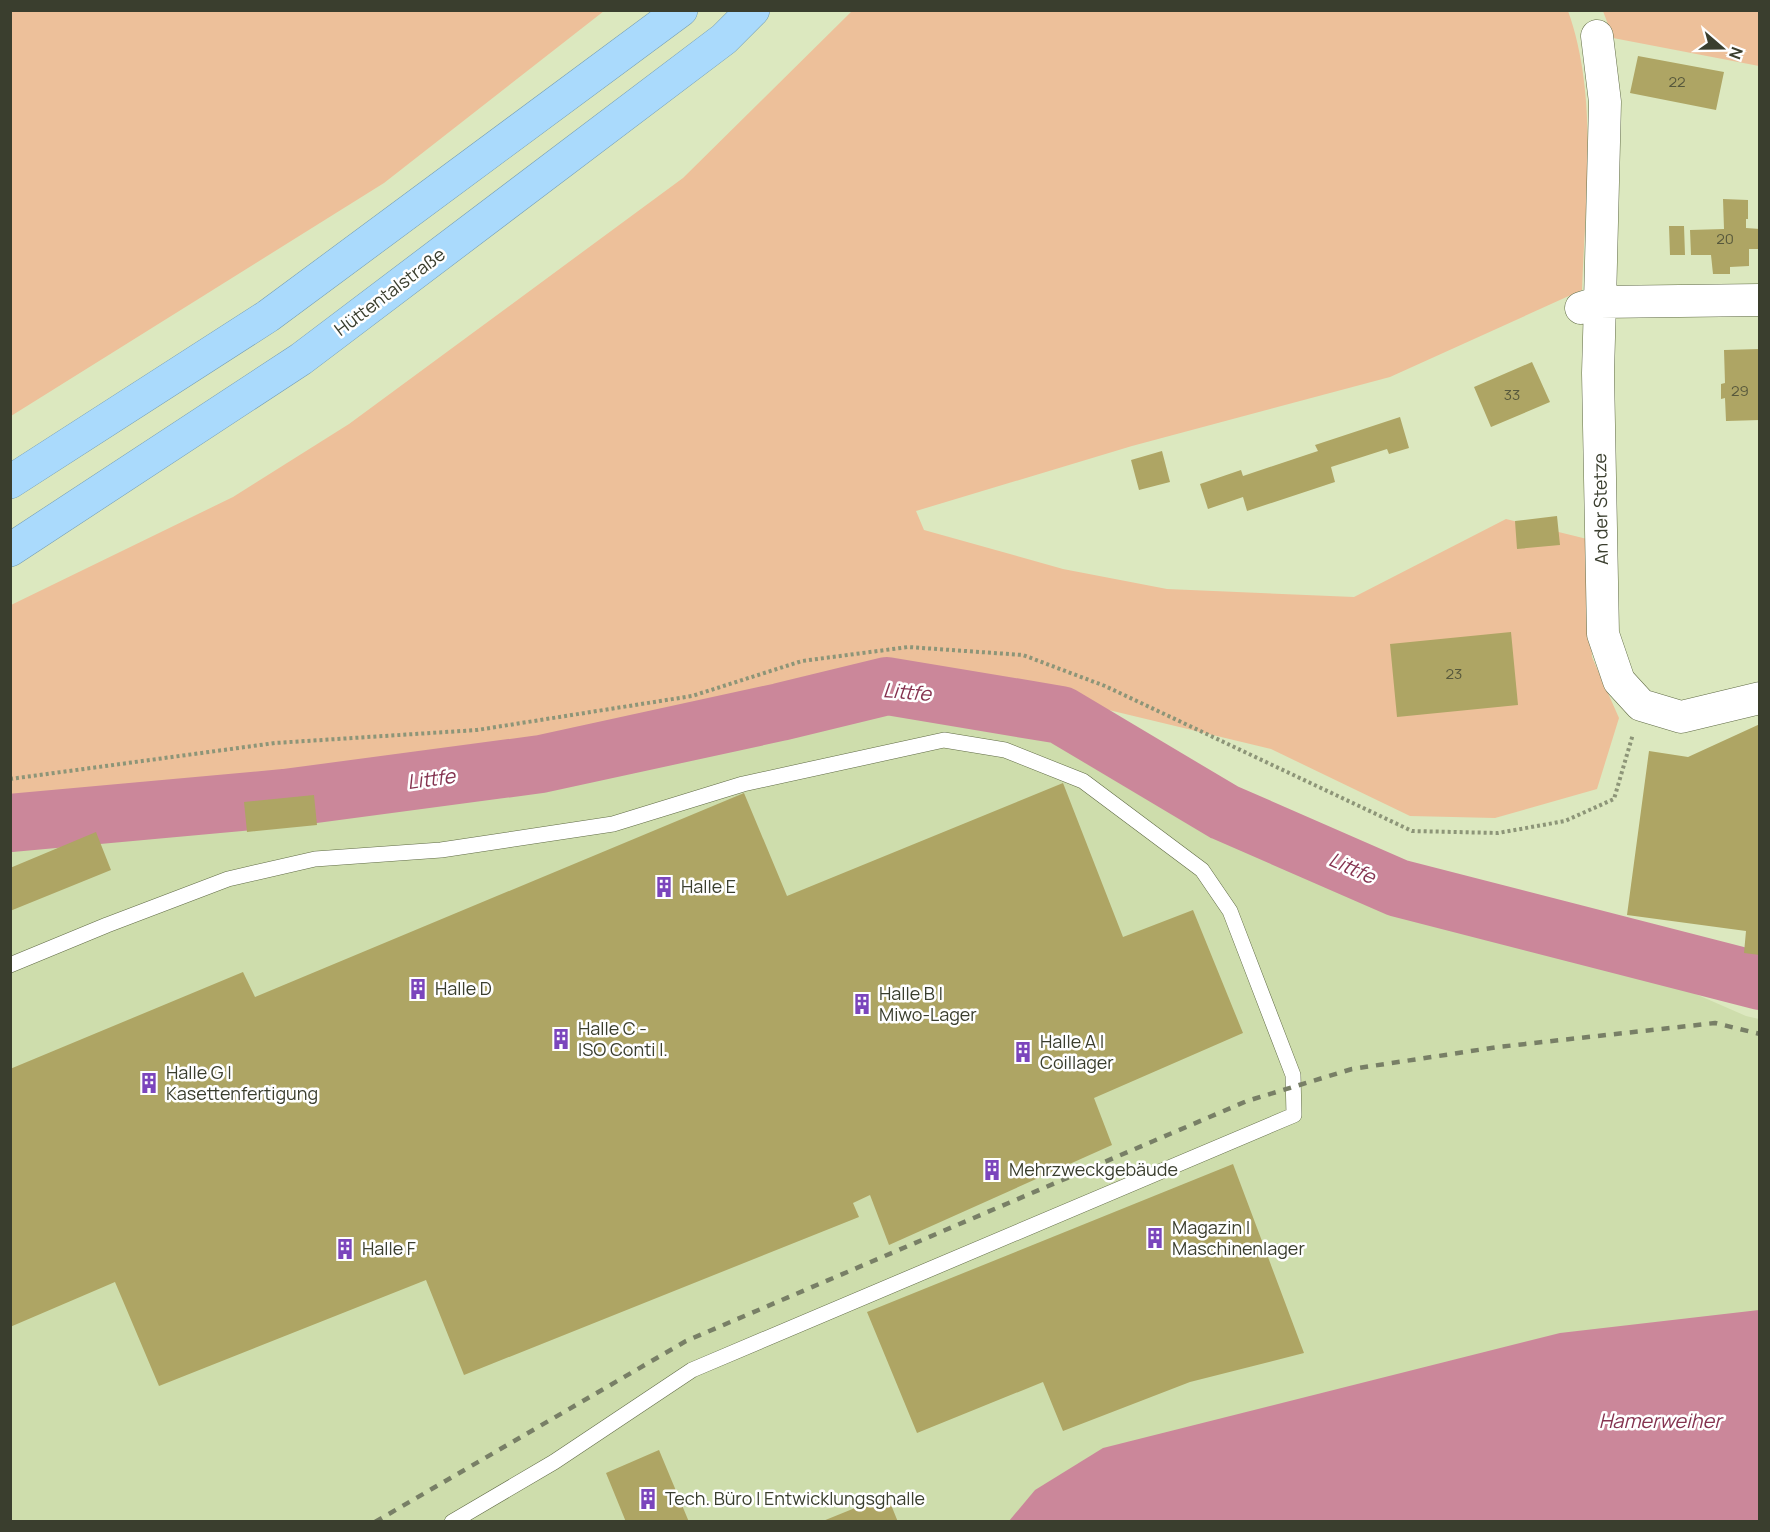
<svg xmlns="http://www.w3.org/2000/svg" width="1770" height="1532" font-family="Manrope,sans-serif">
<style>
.built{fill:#ceddac}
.green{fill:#edc09a}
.water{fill:#cb879a}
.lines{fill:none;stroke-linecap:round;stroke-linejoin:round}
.river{stroke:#cb879a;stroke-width:58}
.building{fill:#aea564}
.service-casing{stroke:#606b45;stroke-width:16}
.minor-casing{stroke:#606b45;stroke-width:33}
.trunk-casing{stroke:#749db3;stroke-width:34}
.path{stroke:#8d9578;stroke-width:4;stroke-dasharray:3 3;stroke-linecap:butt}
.service{stroke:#fff;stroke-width:15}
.minor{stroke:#fff;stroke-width:32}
.trunk{stroke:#aadafc;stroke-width:33}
.rail{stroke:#787f66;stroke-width:4.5;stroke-dasharray:8 8;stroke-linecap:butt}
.labels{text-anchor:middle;stroke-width:5;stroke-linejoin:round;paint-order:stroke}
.number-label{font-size:15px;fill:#57583c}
.street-label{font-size:18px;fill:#3a3e2e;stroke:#fff}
.poi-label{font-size:18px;fill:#3a3e2e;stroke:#fff;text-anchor:start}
.water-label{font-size:20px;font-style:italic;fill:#853350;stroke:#fff}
</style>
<rect width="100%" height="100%" fill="#dce8bf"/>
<path class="built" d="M1039 707 1746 1016 1759 1019V1521L11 1522V830L805 711Z"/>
<path class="green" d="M11 10H604V11L384 183 11 416Z
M852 11H1568C1599 97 1585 200 1582 290L1390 377 1132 446 916 511 924 530 1063 569 1167 589 1354 597 1506 519 1587 539 1592 657 1619 718 1597 789 1495 818 1410 816 1271 749 1005 685 655 762 211 787 11 822V605L233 497 349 424 683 178Z
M1603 11H1759V66L1613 38Z"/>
<path class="water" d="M1759 1310V1521H1009L1035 1490 1103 1448 1560 1333Z"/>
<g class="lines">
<path class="river" d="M10 823 285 798 541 764 780 712 887 686 1061 715 1224 812 1398 888 1760 981"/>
</g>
<path class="building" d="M1638 56 1724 72 1716 110 1630 93Z
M1723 199 1748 200V219H1746V228L1760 229V249H1749V266L1730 267V274H1713L1711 255H1691L1690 230 1724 229Z
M1669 226H1684L1685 255H1670Z
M1760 349V420L1726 421 1725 398 1721 399V384L1725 383 1724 350Z
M1532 362 1550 402 1491 427 1474 387Z
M1400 417 1409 448 1389 454 1387 449 1331 467 1335 482 1247 511 1243 497 1208 509 1200 484 1241 470 1243 476 1318 451 1315 445Z
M1162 451 1170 482 1139 490 1131 460Z
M1557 516 1560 545 1517 549 1515 521Z
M1511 632 1518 705 1397 717 1390 644Z
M1760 724V955L1744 953 1746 931 1627 915 1649 751 1688 757Z
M1063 783 1123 937 1193 910 1243 1033 1094 1098 1112 1145 889 1245 870 1195 853 1203 859 1217 464 1375 426 1280 159 1386 115 1282 10 1327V1069L243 972 255 997 744 793 787 896Z
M314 795 317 825 247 832 244 802Z
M96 832 111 870 10 911V868Z
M1233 1164 1304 1353 1190 1382 1063 1431 1043 1382 917 1433 867 1312Z
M659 1450 689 1522H626L606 1473Z
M887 1495 898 1522H823V1521Z"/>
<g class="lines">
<defs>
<path id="service" d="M10 965 107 925 228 879 315 859 441 850 613 824 743 784 944 740 1005 750 1083 781 1202 870 1230 911 1293 1075 1294 1115 692 1370 554 1462 452 1522"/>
<path id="minor" d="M1760 300 1600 302 1598 373 1603 634 1619 681 1641 705 1681 717 1760 698
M1581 308 1600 302 1605 102 1597 36"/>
<path id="trunk" d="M10 482 268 316 681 10
M10 550 301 359 724 39 753 10"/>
</defs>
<use href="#service" class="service-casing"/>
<use href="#minor" class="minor-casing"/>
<use href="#trunk" class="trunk-casing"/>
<path class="path" d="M10 779 275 743 477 730 692 696 802 661 908 647 1023 655 1105 686 1412 831 1498 833 1565 821 1614 799 1633 734"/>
<use href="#service" class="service"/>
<use href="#minor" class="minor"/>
<use href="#trunk" class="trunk"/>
<path class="rail" d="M375 1522 686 1341 1247 1101 1352 1069 1498 1047 1715 1023 1760 1034"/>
</g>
<defs>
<symbol id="building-bare" viewBox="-9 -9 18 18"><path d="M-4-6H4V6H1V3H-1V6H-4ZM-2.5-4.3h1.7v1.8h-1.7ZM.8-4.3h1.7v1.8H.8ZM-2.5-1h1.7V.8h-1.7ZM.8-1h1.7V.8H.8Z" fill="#7b45bc" stroke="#fff" stroke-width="2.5" paint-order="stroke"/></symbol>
</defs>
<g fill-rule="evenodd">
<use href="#building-bare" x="649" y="872" width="30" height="30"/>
<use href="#building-bare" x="403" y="974" width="30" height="30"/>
<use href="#building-bare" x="847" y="989" width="30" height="30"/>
<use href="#building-bare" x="546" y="1024" width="30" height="30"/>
<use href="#building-bare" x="1008" y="1037" width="30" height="30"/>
<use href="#building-bare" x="134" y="1068" width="30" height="30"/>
<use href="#building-bare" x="977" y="1155" width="30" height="30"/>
<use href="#building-bare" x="1140" y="1223" width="30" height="30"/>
<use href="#building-bare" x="330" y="1234" width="30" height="30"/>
<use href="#building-bare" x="633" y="1484" width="30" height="30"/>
</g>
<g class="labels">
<g class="number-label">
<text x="1677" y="87">22</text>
<text x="1725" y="244">20</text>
<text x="1740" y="396">29</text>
<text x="1512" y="400">33</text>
<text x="1454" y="679">23</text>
</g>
<g class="street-label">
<text transform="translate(390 292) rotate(-37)" y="6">Hüttentalstraße</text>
<text transform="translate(1601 509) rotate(-91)" y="6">An der Stetze</text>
</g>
<g class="poi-label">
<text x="681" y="893">Halle E</text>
<text x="435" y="995">Halle D</text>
<text x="879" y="1000">Halle B |<tspan x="879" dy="21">Miwo-Lager</tspan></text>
<text x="578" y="1035">Halle C -<tspan x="578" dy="21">ISO Conti I.</tspan></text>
<text x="1040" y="1048">Halle A |<tspan x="1040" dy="21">Coillager</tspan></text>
<text x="166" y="1079">Halle G |<tspan x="166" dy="21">Kasettenfertigung</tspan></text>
<text x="1009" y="1176">Mehrzweckgebäude</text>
<text x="1172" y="1234">Magazin |<tspan x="1172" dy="21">Maschinenlager</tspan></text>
<text x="362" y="1255">Halle F</text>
<text x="665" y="1505">Tech. Büro | Entwicklungsghalle</text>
</g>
<g class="water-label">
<text transform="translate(907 692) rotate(5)" y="7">Littfe</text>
<text transform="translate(431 779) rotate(-8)" y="7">Littfe</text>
<text transform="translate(1352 868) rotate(24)" y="7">Littfe</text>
<text x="1660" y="1428">Hamerweiher</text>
</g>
</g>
<rect width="1770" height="1532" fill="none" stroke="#3a3e2e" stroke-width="24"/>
<g transform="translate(1722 48) rotate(110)" stroke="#ffffff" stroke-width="4.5" paint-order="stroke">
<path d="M0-4.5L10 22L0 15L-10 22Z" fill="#3a3e2e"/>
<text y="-9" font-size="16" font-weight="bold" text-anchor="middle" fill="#3a3e2e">N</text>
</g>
</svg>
